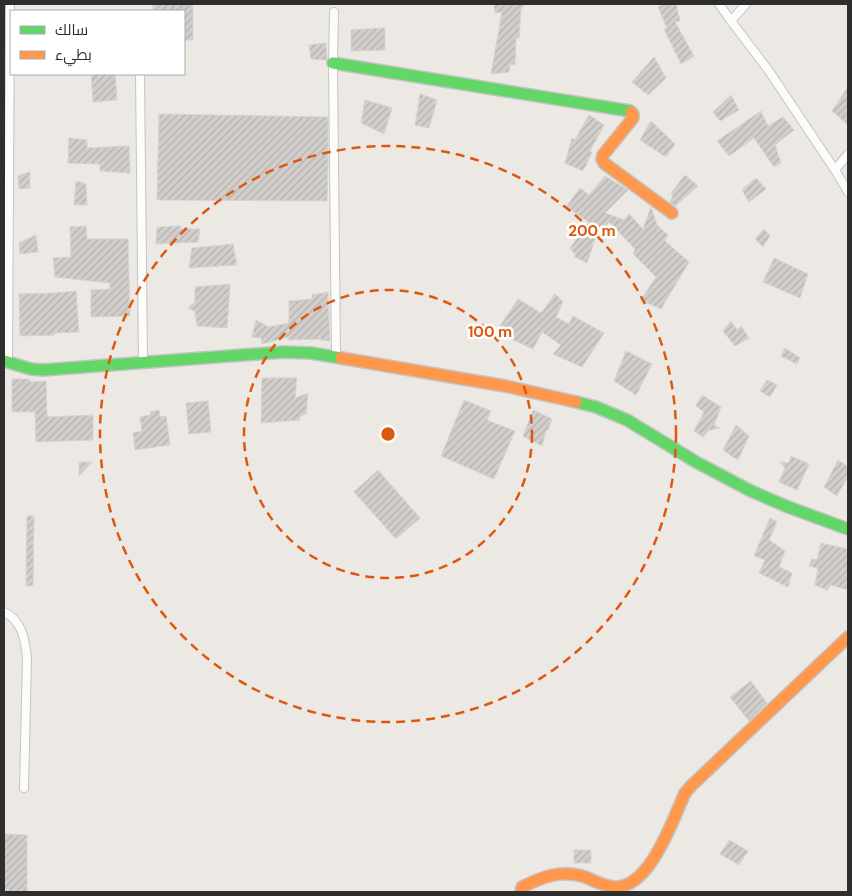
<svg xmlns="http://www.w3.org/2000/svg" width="852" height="896" font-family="'DM Sans',Cairo,sans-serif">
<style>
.building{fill:url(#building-hatch);stroke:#d7d4d0}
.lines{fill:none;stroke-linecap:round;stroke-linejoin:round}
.street-casing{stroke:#c5c4c5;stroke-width:10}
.fast-casing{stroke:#c5c4c5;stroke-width:14}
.slow-casing{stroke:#c5c4c5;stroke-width:14}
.street{stroke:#fcfcfb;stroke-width:8}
.fast{stroke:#63d668;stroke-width:11}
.slow{stroke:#ff974d;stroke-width:11}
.ring{fill:none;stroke:#df570e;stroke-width:2.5;stroke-dasharray:9 6}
.centre{fill:#df570e;stroke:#fff;stroke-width:2.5}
.ring-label{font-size:15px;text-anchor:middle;font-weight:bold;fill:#df570e;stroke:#fff;stroke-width:5;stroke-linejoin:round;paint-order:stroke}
</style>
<defs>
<pattern id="building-hatch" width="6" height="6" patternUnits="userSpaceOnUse" patternTransform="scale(1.25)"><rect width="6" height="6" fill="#d1cecb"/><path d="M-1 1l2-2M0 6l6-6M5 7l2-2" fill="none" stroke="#b4b1af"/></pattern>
</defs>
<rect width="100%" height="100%" fill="#ece8e4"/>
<path class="building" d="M153 4H193V40H184V11H153Z
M494 4H525L521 9 519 38H516L515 65 510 64 509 72 491 74 502 12 495 13Z
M665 4H676L680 21 675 22 694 56 681 64 664 29 667 28 658 7Z
M385 28V50L351 51V30Z
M326 43 327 58 326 60 311 59 309 45Z
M654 57 666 78 648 95 632 82Z
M91 74H115L117 100 93 102Z
M848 87V125L832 111Z
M420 94 437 100 429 128 415 125Z
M731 95 739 110 720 121 713 112Z
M365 100 392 108 384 134 361 123Z
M761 111 768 126 783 117 794 130 775 145 781 163 774 167 754 138 729 156 717 141Z
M159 114 328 117V163L327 201 157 200Z
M589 115 604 125 590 151 592 153 583 171 565 163 572 138 575 140Z
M651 121 675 144 666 157 640 140Z
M69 138 87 140V148L129 146 130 173 100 171V164L68 163Z
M30 172V188L19 189 18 176Z
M685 175 698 186 675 206 670 202 673 196 671 193Z
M605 176 628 190 605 213 624 220 629 214 643 229 651 207 657 225 668 235 665 241 689 262 661 309 641 300 656 277 633 254 635 249 609 222 602 232 598 230 587 263 575 257V254L570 248 589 222 566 207 580 188 589 195Z
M756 178 766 189 749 202 742 190Z
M76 181 86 184 87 205H74Z
M86 226 87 239H128L130 316 91 317V290L110 289V283L55 277 53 258 71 257 70 227Z
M181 226V229H200L198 242 156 244 157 227Z
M764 229 770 236 763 247 755 239Z
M36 235 38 252 20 254 19 243Z
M233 244 237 265 189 268 192 248Z
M774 258 808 274 800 298 763 282Z
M230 284 227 328 197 326 195 311 188 308 195 302V287Z
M76 291 79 332 54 333V335L20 336 19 294 56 293Z
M328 292 330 341 321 340V339L288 340V337L262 344 261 338 252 337 256 320 268 327 289 323V301L312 299V295Z
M555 294 563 302 556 317 569 324 573 316 604 333 582 367 553 354 561 345 542 332 533 349 496 332 518 299 541 313Z
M731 321 737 330 741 326 749 338 735 346 723 331Z
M785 348 800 358 797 364 781 356Z
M626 351 652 364 636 395 614 381Z
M262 378H297L295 398 308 393 306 414 300 416V420L261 423Z
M12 379H30V382L46 381 47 417 93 415V440L36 442 35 412H12Z
M767 380 777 385 770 397 760 391Z
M702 395 721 407 714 425 720 428 709 430 703 437 694 431 704 412 696 406Z
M464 400 491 411 487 420 515 431 494 479 441 456Z
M208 401 211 432 189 434 186 403Z
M159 410 160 417 166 416 170 445 135 450 133 433 142 431 140 417 151 415 150 412Z
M533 410 552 419 548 430H546L542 446 523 436Z
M736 425 749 436 738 460 723 450Z
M791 456 809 464 797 490 779 482 785 468 780 462 789 463Z
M838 460 848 467V476L837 496 824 487Z
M79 462H92L79 476Z
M378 470 420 518 396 539 354 492Z
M27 516H34L33 586H26Z
M770 518 777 522 769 540 785 551 779 567 792 573 788 587 759 573 765 560 754 556Z
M821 543 848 549V590L831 585 827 590 815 585 818 568 809 566 812 559 817 560Z
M751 681 767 703 749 721 730 697Z
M4 834 27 835V892H4Z
M729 840 748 851 739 865 720 854Z
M574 850H591V863H574Z"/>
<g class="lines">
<defs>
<path id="street" d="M719 4 731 21 769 71 835 170 848 192
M334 12 333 63 336 357
M731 21 746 4
M140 74 143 362
M835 170 848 154
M8 363 10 4
M4 612C22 620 25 640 27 657L24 788"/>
<path id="fast" d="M333 63 630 111 631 112
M4 361 31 369 43 370 284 352 311 353 341 358
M576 402 596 407 627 420 696 462 751 491 788 507 848 529"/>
<path id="slow" d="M631 112 633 114V118L603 155 602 159 604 163 672 213
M341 358 505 386 576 402
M521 892 522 887C542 877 562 869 585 877 594 881 604 886 614 887 650 889 673 819 685 793L691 786 848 637"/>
</defs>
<use href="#street" class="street-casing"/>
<use href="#fast" class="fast-casing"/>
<use href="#slow" class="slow-casing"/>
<use href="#street" class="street"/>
<use href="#fast" class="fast"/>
<use href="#slow" class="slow"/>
</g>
<g class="ring">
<circle cx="388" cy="434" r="144"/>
<circle cx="388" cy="434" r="288"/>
</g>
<circle cx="388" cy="434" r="8" class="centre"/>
<g class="ring-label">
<text x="592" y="236">200 m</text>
<text x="490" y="337">100 m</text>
</g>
<rect width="852" height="896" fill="none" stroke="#2e2e2e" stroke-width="10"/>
<rect x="10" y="10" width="175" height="65" fill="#ffffff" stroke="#ababab"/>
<rect x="20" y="26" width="25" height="8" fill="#63d668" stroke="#ababab"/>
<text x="55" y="35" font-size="15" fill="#2e2e2e">سالك</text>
<rect x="20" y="51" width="25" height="8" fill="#ff974d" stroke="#ababab"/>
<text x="55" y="60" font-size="15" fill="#2e2e2e">بطيء</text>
</svg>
